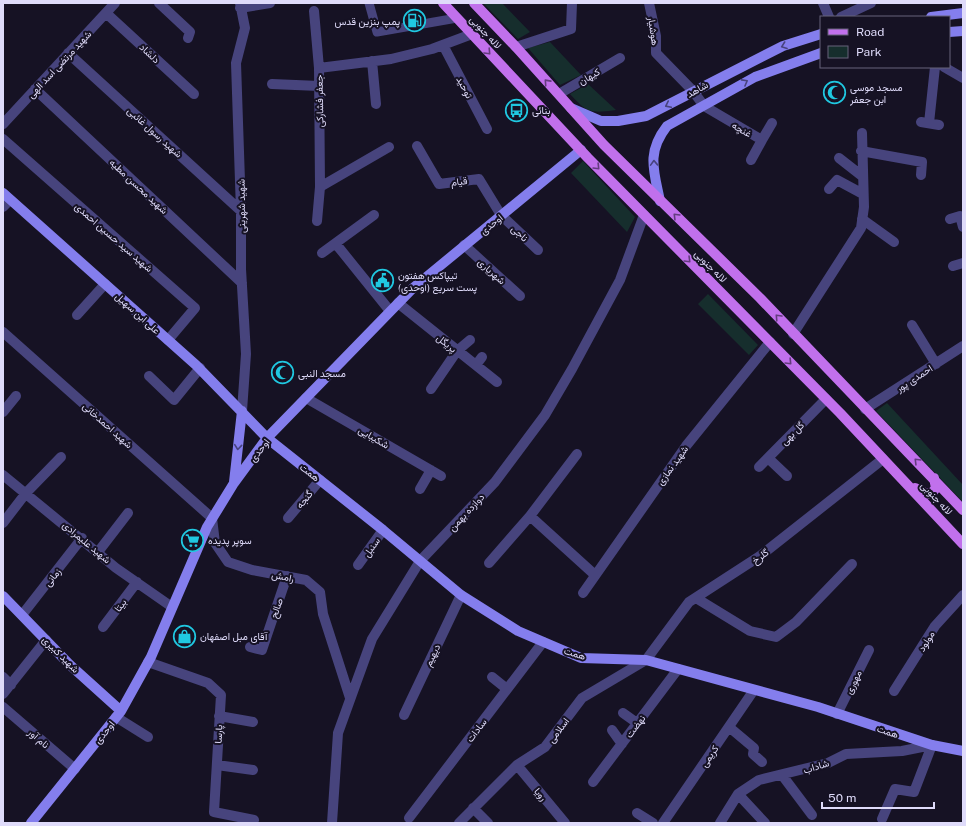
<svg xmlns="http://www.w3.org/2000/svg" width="966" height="826" font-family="'Public Sans',Vazirmatn,sans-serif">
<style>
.green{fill:#162e2d}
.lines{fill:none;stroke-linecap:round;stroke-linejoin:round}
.lane{stroke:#47447d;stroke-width:9}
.street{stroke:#47447d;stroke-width:10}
.secondary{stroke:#847eed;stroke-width:10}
.primary{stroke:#c170ec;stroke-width:10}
.oneway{stroke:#48437e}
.oneway2{stroke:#633c7e}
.labels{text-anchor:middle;stroke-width:4;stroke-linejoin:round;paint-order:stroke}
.poi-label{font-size:10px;fill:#dfdbfa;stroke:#161224;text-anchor:start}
.street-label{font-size:10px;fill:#dfdbfa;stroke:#161224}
</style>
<rect width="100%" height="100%" fill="#161224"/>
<path class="green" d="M483 3H502L530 32 518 39Z
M550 42 581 75 560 85 528 48Z
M588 84 616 110C591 113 588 114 570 94Z
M583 161 635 217 627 232 571 173Z
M708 294 758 345 749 355 698 304Z
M887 403 963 485V502L876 411Z"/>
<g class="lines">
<path class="lane" d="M369 3 377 32 457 18"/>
<path class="street" d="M159 3 190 32 188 38
M240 3 245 28 236 63 241 211V269L246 354 242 411
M649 3 656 36V53L693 91 704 106 762 140 751 160
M823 3 829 17
M240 8 270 3
M314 11 319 68
M106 13 194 94
M841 17 871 3
M443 45 487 129
M516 47 571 29 572 3
M68 53 241 211
M372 61 376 104
M944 67 963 78
M272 84 319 86
M35 89 242 283
M559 94 620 58
M921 122 939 125
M929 123 935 67
M3 124 115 3
M3 139 195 308 168 340
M762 140 772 123
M417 146 439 184 479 179 501 215 538 250
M389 147 320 187 319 68 391 59 432 49 472 34
M861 151 922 162 921 175
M839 158 862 176
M829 189 837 180 863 194
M3 207 10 200
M862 219 894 242
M950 219 960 216 963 227
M317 221 320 187
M336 244 390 311
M464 245 520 296
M322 253 374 215
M953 266 963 263
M398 303 497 382
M77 315 105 284
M912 325 936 364
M3 332 212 518 215 543 228 562 252 570 306 580 320 592 323 614 350 698
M793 334 861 228 864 207 862 133
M476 365 482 357
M149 376 174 400 200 368
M431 389 457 351 470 340
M306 398 441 476
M865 409 963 346
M3 412 16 396
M768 458 787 476
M759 467 826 399
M3 475 116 568 172 607
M420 489 431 470
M530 516 595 575
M288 518 320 480
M3 523 26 493 61 457
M98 552 128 513
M489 563 530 516 577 454
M358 565 383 530
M583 593 686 446 770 342
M696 598 750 631 776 637 796 622 852 564
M22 615 82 538
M103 627 137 582
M250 647 262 650 287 576
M148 662 208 683 221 695 214 812 254 820
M3 677 11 685
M492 677 507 689
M894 691 935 626 963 595
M3 694 46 640
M3 707 75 769
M623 713 637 723
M837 714 869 650
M404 715 461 595
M219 716 253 722
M116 717 148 737
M729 727 754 748 753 754 762 762
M612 730 622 744
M217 765 253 770
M517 765 565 823
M782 775 812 815
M593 782 678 669
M738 794 765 823
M473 808 488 823
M637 813 653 823
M409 818 543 642
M882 819 895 789 914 792 932 745
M332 823 338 733 372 639 420 561 495 482 545 415 572 369 620 280 644 215
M459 823 517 765 545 747 582 698 646 660 689 602 760 556 883 459
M663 823 754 690
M720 823 738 794 759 780 828 763 846 754 902 751 932 745"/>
<path class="secondary" d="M931 17 963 13
M949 32 963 31
M571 108 601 121H618L646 116 783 46 821 34
M3 193 196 365 267 438 383 530 461 595 518 631 581 658 646 660 818 707 932 745 963 751
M660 201C654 171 646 153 667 126L755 77 821 53
M234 482 242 411
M3 596 70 665 121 711
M31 823 121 711 151 657 207 527 234 483 267 438 413 288 581 150"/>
<path class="primary" d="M443 3 588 158 840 413 963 544
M474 3 516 47 604 145 760 298 963 510
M915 488 925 493 931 494 936 488 934 478"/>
</g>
<defs><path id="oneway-chevron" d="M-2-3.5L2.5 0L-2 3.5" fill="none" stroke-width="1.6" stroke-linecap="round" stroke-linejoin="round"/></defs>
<g class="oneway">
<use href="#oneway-chevron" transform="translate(784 46) rotate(160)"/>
<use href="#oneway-chevron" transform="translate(745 82) rotate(-29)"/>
<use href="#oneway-chevron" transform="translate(668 105) rotate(154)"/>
<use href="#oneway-chevron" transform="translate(654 163) rotate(-92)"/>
<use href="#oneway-chevron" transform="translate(238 447) rotate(96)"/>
</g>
<g class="oneway2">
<use href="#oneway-chevron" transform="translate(488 52) rotate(47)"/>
<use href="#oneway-chevron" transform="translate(547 82) rotate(-132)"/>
<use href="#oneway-chevron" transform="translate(597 167) rotate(46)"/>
<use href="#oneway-chevron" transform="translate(676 216) rotate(-135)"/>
<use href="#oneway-chevron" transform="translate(688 260) rotate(45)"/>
<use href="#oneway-chevron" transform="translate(778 317) rotate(-133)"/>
<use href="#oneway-chevron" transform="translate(789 362) rotate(46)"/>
<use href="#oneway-chevron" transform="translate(917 461) rotate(-135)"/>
</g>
<defs>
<symbol id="fuel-ring" viewBox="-11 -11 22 22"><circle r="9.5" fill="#161224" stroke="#20c8e1" stroke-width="1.5"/><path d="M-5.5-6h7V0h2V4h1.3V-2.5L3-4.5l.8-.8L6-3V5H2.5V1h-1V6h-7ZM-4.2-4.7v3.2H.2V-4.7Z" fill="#20c8e1"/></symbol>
<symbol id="mosque-ring" viewBox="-11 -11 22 22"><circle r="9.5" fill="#161224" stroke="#20c8e1" stroke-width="1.5"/><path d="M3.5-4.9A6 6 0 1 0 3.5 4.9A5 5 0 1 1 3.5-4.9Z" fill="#20c8e1"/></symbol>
<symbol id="bus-ring" viewBox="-11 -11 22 22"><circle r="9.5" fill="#161224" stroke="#20c8e1" stroke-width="1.5"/><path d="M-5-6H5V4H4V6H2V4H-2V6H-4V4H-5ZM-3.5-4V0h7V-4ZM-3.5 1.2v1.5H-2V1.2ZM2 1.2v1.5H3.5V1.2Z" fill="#20c8e1"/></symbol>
<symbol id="civic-ring" viewBox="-11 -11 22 22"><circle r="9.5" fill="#161224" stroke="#20c8e1" stroke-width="1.5"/><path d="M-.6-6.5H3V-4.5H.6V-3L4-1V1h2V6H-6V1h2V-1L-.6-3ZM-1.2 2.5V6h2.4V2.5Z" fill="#20c8e1"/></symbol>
<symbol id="supermarket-ring" viewBox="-11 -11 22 22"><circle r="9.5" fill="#161224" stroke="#20c8e1" stroke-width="1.5"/><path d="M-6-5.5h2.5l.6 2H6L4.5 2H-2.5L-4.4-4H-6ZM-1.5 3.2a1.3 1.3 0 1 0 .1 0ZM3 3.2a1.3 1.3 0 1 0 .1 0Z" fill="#20c8e1"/></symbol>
<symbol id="shop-ring" viewBox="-11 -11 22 22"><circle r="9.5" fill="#161224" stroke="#20c8e1" stroke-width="1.5"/><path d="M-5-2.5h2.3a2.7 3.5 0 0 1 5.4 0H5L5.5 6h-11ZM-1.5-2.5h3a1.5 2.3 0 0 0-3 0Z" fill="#20c8e1"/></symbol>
</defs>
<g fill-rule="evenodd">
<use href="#fuel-ring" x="402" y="8" width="25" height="25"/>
<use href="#mosque-ring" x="822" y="80" width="25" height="25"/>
<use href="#bus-ring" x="504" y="98" width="25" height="25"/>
<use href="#civic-ring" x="370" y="268" width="25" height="25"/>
<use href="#mosque-ring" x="270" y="360" width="25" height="25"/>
<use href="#supermarket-ring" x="180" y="528" width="25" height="25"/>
<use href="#shop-ring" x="172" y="624" width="25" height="25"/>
</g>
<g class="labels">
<g class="poi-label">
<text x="400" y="25" text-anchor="end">پمپ بنزین قدس</text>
<text x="850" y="91">مسجد موسی<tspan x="850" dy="12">ابن جعفر</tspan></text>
<text x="532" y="114">بنائی</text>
<text x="398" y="279">تیپاکس هفتون<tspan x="398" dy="12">(اوحدی) پست سریع</tspan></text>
<text x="298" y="377">مسجد النبی</text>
<text x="208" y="544">سوپر پدیده</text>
<text x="200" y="640">آقای مبل اصفهان</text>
</g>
<g class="street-label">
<text transform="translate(654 31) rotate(82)" y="4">هوشیار</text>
<text transform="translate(486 32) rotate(47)" y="4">لاله جنوبی</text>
<text transform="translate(150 53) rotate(43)" y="4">دلشاد</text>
<text transform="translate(59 64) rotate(-47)" y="4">شهید مرتضی اسد الهی</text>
<text transform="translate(589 76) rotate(-30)" y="4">کیهان</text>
<text transform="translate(465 87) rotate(62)" y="4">توحید</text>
<text transform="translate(697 89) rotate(-29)" y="4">شاهد</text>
<text transform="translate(319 101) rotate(-91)" y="4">جعفر فشارکی</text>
<text transform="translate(742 129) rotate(30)" y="4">غنچه</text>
<text transform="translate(155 132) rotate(42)" y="4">شهید رسول غائبی</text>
<text transform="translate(459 181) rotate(-7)" y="4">قیام</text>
<text transform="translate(139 186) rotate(43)" y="4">شهید محسن مطیه</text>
<text transform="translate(241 206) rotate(-91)" y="4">شهید شهرینی</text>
<text transform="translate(491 224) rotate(-39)" y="4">اوحدی</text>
<text transform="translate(520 233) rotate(43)" y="4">ناجی</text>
<text transform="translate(114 237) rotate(41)" y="4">شهید سید حسین احمدی</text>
<text transform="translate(711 266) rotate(45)" y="4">لاله جنوبی</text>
<text transform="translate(492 271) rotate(42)" y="4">شهریاری</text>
<text transform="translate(138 313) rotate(42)" y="4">علی ابن سهیل</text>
<text transform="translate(447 343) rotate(39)" y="4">پریگل</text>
<text transform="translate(914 378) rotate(-33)" y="4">احمدی پور</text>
<text transform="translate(108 425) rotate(42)" y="4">شهید احمدخانی</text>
<text transform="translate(792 433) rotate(-45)" y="4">گل بهی</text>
<text transform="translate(374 437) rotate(30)" y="4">شکیبایی</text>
<text transform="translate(259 450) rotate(-52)" y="4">اوحدی</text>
<text transform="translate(672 465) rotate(-54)" y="4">شهید نمازی</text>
<text transform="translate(310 472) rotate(38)" y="4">همت</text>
<text transform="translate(937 498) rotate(47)" y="4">لاله جنوبی</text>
<text transform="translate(304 499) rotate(-51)" y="4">گنجه</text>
<text transform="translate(466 512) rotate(-47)" y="4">دوازده بهمن</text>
<text transform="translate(87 542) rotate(40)" y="4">شهید علیمرادی</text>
<text transform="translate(371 547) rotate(-55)" y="4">سنبل</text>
<text transform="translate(760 556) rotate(-36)" y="4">گلرخ</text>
<text transform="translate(283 576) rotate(11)" y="4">رامش</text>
<text transform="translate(52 577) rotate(-52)" y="4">زمانی</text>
<text transform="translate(120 605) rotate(-53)" y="4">بیتا</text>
<text transform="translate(276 608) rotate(-71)" y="4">صالح</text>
<text transform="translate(926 641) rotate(-58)" y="4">مولود</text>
<text transform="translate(575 653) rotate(17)" y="4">همت</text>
<text transform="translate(61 654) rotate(45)" y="4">شهید کبیری</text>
<text transform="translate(432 655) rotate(-64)" y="4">دیهیم</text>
<text transform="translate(853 682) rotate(-64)" y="4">مهوری</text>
<text transform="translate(635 726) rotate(-53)" y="4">نهضت</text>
<text transform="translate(476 730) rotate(-53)" y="4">سادات</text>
<text transform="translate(558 730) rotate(-53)" y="4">اسلامی</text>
<text transform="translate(888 731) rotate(19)" y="4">همت</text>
<text transform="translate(104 732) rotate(-51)" y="4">اوحدی</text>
<text transform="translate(218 734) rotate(-87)" y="4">پارسا</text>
<text transform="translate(39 738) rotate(41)" y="4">نام آور</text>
<text transform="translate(709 756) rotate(-56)" y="4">کریمی</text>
<text transform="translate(816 766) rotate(-17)" y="4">شاداب</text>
<text transform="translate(541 794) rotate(50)" y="4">رویا</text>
</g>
</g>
<rect width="966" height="826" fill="none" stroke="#dfdbfa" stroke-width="8"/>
<rect x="820" y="16" width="130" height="52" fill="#161224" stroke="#66627a"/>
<rect x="828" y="29" width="20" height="6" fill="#c170ec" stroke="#66627a"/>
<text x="856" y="36" font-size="12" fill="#dfdbfa">Road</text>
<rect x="828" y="46" width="20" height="12" fill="#162e2d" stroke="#66627a"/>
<text x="856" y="56" font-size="12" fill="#dfdbfa">Park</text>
<path d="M822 802v6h112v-6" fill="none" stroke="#dfdbfa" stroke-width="2"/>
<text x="828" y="802" font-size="12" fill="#dfdbfa" stroke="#161224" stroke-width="3" paint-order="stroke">50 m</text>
</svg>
